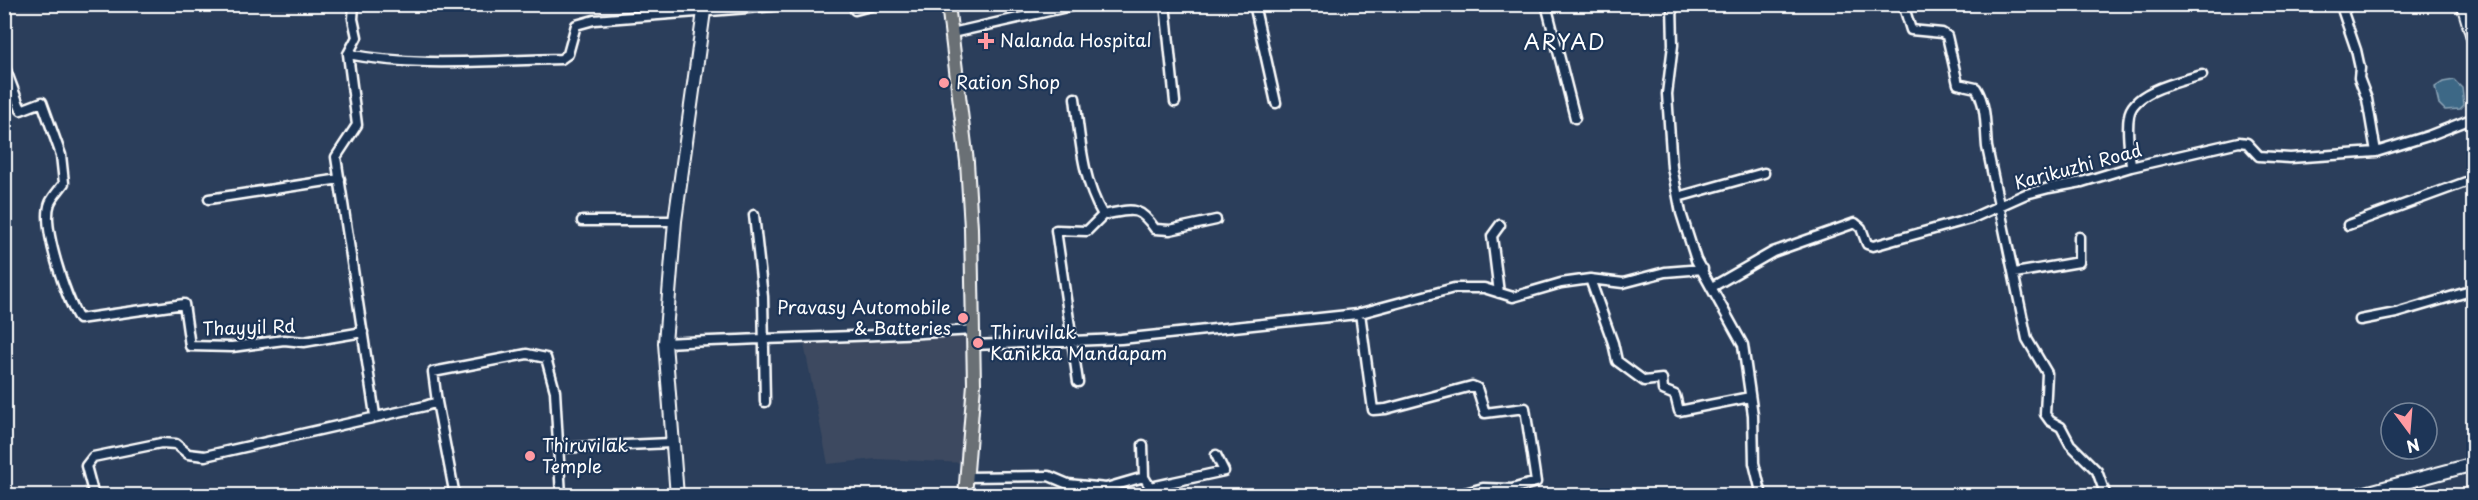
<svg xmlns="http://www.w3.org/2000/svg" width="2478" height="500" font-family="'Playpen Sans',sans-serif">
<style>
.built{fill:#3c4960}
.water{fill:#3e6786;stroke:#8ba4b6;stroke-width:1.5}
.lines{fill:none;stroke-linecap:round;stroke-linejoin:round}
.street-casing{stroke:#fff;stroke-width:13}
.secondary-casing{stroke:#fff;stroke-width:16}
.primary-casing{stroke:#fff;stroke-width:16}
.street{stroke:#1d3557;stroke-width:8}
.secondary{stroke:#1d3557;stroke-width:12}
.primary{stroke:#6a7074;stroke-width:12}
.poi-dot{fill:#ff9aa2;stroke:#1d3557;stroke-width:2}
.labels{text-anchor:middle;stroke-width:4.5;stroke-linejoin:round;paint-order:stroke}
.poi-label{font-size:18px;fill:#fff;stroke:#1d3557;text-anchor:start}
.street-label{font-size:18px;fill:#fff;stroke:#1d3557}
.quarter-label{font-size:21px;letter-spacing:1.5px;fill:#fff;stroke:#1d3557}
</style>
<rect width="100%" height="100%" fill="#2b3e5b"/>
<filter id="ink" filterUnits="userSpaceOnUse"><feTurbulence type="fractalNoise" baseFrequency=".0167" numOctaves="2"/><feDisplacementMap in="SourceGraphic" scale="12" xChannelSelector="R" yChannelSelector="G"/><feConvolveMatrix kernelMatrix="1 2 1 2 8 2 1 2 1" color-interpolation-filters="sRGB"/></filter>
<g filter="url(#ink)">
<path class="built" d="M968 334 967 463 876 459 828 464 804 344Z"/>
<path class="water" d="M2454 80 2462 88 2464 105 2460 109 2445 110 2439 104 2435 87 2443 82Z"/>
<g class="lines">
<defs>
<path id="street" d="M354 4 353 19 357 37 348 54C417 68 491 60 561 59L568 54 576 25 594 20 773 6
M1165 4 1175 102
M1254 4 1276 103
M1546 4 1575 118
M1672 4 1673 45 1667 94 1672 167 1681 213 1696 260 1743 345 1753 415 1754 463 1762 496
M1903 4 1911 30 1942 33 1947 36 1958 84 1976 88C1987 106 1985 127 1987 147L2027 339 2047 373 2045 414 2050 421 2061 427 2070 444 2097 471 2106 496
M2350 4 2343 12 2356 50 2360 68 2359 78 2367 99 2376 152
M855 10 878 4
M952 33 1080 4
M348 54 357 125 336 157 375 415
M4 65 21 110 42 102 61 155 64 183C60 189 53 196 50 203 41 226 66 298 79 319L184 304 190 346 232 347 284 340 304 342 363 332
M1075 98C1080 137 1082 180 1103 215L1087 231 1056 230 1078 382
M2131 167C2130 151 2126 132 2129 116 2132 91 2182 81 2202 75
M1678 197 1764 173
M209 199 340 179
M754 215 763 297 765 402
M1103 215C1131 210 1138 204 1155 229L1170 230 1216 220
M582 221H675
M2348 225 2474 179
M2015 273 2079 262V237
M1590 279 1613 343 1617 361 1644 381 1662 379 1663 390 1675 395 1679 411 1750 397
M1712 287 1773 252 1855 223 1861 228 1867 244 1873 246 1970 219 2026 194 2049 188 2082 182 2131 167 2239 142 2247 143 2259 156 2290 158 2376 152 2428 136 2474 118
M1499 293 1492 236 1500 225
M1360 313 1373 410 1386 409 1472 386 1477 388 1485 413 1525 408 1536 482 1512 489 1483 488 1454 496
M2360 320 2396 313 2474 290
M665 343C768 338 870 337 973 330
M973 345 1121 339 1357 314 1454 288H1484L1513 297 1561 283 1590 279 1623 283 1665 272 1703 269
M437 402 455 496
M559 448 671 443
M966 477 1049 476 1068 484 1106 488 1144 477 1143 445
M1144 477 1150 487 1224 471 1216 455
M94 496 86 466 93 457 161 443 176 444 188 454 205 456 425 406 437 402 433 372 527 354 546 358 555 391 561 496"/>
<path id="secondary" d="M2463 4 2474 41
M677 496 665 343 675 221 705 4
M2354 496 2474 464"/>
<path id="primary" d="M948 4 967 162 971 228 974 384 965 496"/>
</defs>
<use href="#street" class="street-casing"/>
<use href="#secondary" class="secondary-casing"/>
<use href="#primary" class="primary-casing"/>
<use href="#street" class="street"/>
<use href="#secondary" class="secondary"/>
<use href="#primary" class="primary"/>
</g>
</g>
<g class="poi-dot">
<path d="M983 32h6v6h6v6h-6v6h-6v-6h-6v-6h6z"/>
<circle cx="944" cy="83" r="6"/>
<circle cx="963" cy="318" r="6"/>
<circle cx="978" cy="343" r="6"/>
<circle cx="530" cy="456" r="6"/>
</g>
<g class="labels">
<g class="poi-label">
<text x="1000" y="47">Nalanda Hospital</text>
<text x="956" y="89">Ration Shop</text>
<text x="951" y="314" text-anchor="end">Pravasy Automobile<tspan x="951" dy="21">&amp; Batteries</tspan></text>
<text x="990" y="339">Thiruvilak<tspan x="990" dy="21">Kanikka Mandapam</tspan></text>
<text x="542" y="452">Thiruvilak<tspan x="542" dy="21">Temple</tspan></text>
</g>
<g class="street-label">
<text transform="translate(2078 167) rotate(-15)" y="6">Karikuzhi Road</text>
<text transform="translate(249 328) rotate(-2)" y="6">Thayyil Rd</text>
</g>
<g class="quarter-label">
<text x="1565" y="50">ARYAD</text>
</g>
</g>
<rect width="2478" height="500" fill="none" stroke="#1d3557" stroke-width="24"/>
<rect x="12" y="12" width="2454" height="476" fill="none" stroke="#fff" stroke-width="2" filter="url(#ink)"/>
<g transform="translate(2409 431) rotate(164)"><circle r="28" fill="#1d3557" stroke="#77869a" stroke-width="1.5"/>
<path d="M0-4.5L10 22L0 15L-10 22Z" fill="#ff9aa2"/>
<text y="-9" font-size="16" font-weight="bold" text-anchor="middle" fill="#ffffff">N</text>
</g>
</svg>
